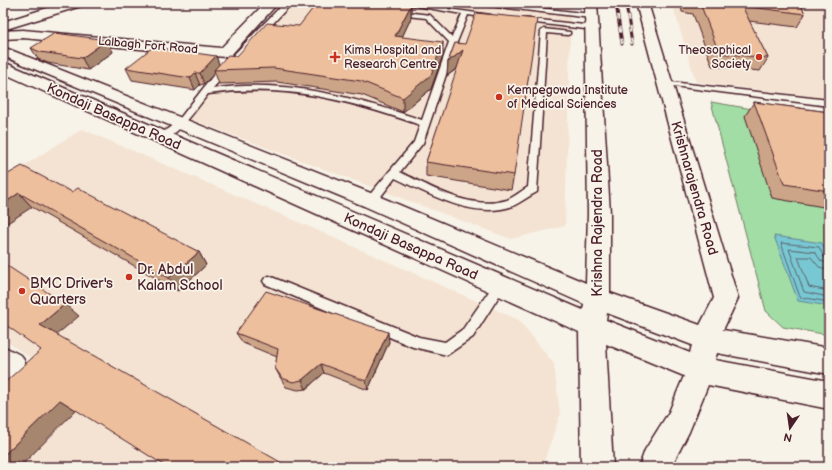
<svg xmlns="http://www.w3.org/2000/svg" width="832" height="470" font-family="'Balsamiq Sans',sans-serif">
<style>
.built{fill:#f4e3d2}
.green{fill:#a1dda4;stroke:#767e68}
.water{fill:#78c8d3;stroke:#668490}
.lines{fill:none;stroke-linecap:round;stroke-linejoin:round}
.shore{stroke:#5c636e;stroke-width:1}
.lane-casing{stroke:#4a1f2b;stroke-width:3}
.street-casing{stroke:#4a1f2b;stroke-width:3}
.primary-casing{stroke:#4a1f2b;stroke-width:3}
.lane{fill:#f7f3e8;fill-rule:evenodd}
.street{fill:#f7f3e8;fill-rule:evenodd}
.primary{fill:#f7f3e8;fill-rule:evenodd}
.rail-casing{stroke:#4a1f2b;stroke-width:3}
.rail{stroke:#f7f3e8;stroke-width:2;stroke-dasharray:6;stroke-linecap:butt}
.wall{fill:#cca487;stroke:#4a1f2b}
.shaded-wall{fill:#a6866e;stroke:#4a1f2b}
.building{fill:#edbf9d;stroke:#4a1f2b}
.poi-dot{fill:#c8321e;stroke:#f7f3e8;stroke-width:1.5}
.labels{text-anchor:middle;stroke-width:3.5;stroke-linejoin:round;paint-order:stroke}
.far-street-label{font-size:12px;fill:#4a1f2b;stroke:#f7f3e8}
.far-poi-label{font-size:12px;fill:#4a1f2b;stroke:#f7f3e8;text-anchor:start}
.street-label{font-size:14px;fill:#4a1f2b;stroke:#f7f3e8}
.poi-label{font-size:14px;fill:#4a1f2b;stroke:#f7f3e8;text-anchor:start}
</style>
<rect width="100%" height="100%" fill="#f7f3e8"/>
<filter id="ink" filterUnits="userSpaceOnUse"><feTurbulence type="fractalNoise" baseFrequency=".025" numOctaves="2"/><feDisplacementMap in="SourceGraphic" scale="8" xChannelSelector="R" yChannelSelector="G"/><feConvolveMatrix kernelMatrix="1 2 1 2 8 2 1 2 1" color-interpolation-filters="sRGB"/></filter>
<g filter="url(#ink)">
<path class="built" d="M286 3H571L565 226 511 239 187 118Z
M672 3H829V99L696 82Z
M82 129 303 224 519 320 554 364 560 415 542 467H3L41 365 3 339V179Z"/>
<path class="green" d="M711 102 829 122V335L783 327 766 311Z"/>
<path class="water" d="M774 236 822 243 829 259V306L798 301Z"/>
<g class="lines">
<path class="shore" d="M829 259 824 257 819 247 781 243 800 297 829 302
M829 264 821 261 815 252 789 249 804 292 829 297
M829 270 819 267 811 257H798L809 287 829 291"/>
<defs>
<path id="lane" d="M284 3C296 3 325 0 333 6L330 8 290 5 212 89C284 78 353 97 422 120L449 42 426 18 397 15 394 13 397 11 430 15 452 37 462 14 399 3 443 6 444 3H450L448 9 491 15V17L489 18 468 15 457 42 423 143 400 172C431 187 471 211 507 200 514 197 521 191 528 187L541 31 544 29 570 32V34L568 35 547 33 537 192C529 196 521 202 513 206 474 220 429 194 395 178L375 204H367L366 201 367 198 414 142 420 125C347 100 286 83 208 94 199 105 174 143 159 139V135L177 122 212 77Z
M478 3H497L591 14 594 16 591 18 481 5Z
M522 18 593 26 596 28 593 30 520 21V19Z
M662 81 829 100V106L665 85H662Z
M269 276 419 337 445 342 463 329 496 281 500 280 504 281 506 285 473 337 447 355 413 347 265 284 263 281 265 278Z"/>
<path id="street" d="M63 3H82L81 6 3 30V22Z
M265 3H278L230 56 225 57 23 38 3 39V31L23 30 221 48Z
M3 346 22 356 26 365C21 377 15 383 3 387Z"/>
<path id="primary" d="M585 3H597L610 213V293L700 325 714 298 636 3H648L738 298 723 330 829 348V374L717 353 715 360 829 381V409L708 385 689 432 671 467H639L645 450 669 412 684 376 606 344 613 467H581L579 332 3 73V62L8 64 583 310 584 304 364 206 3 56V47L378 196 586 283 588 213ZM607 313 692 345 690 353 606 320Z"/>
</defs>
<use href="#lane" class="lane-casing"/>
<use href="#street" class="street-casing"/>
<use href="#primary" class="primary-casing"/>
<use href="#lane" class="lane"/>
<use href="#street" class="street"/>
<use href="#primary" class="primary"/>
<defs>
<path id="rail" d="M616 3 622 44
M626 3 632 44"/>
</defs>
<use href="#rail" class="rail-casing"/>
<use href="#rail" class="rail"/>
</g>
<path class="wall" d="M681 3H800L805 14 797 27 749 21 768 58 760 71 712 66 693 14 682 12Z
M411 5V18L402 37 443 55 431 89 403 112 362 95 277 82 219 84 215 73 204 84 200 85 195 90 132 80 126 68 216 56 219 65 299 26Z
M107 40 113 52 88 70 48 63 38 59 31 48Z
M455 43 514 175 511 190 426 176V162L458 68 447 76 448 62Z
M754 102 829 112V208L772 198 745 116Z
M3 177 72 192 199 252 206 265 178 291 32 207Z
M236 333 389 342 368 390 324 373 306 389 298 390 286 387 280 377 275 368 277 357 243 343Z"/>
<path class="shaded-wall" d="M411 5V18L396 50 395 36Z
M107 40 113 52 88 70 82 58Z
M443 42V55L431 89 403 112V98Z
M463 50 462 64 447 76 448 62Z
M216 56 220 67 214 70 215 73 204 84 200 73Z
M195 73 200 85 195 90 190 78Z
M19 193 32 207 3 226V204Z
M199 252 206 265 178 291 169 278Z
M65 304 79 316 55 336 40 325Z
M388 332 389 342 368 390 366 381Z
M321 364 324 373 306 389 302 380Z
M60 400 76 410 20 467H3V456Z"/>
<path class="building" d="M317 3H390L411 5 395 36 443 42 431 75 403 98 361 81 274 68 214 70 228 55 237 56 267 23 299 26Z
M700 3H800L805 14 742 6 768 58 719 53Z
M476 13 537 19 514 175 426 162 463 50 448 62 455 43 465 44Z
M55 33 107 40 82 58 40 52 31 48Z
M153 47 216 56 200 73H195L190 78 126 68Z
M754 102 829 112V191L784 184Z
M22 166 72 192 78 188 199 252 169 278 19 193 3 204V177Z
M3 263 65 304 40 325 289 467H167L60 400 3 456V384L41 350 3 323Z
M266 291 388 332 366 381 321 364 302 380 293 382 282 378 275 368 278 349 236 333Z"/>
</g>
<g class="poi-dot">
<path d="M333 51h4v4h4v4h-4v4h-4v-4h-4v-4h4z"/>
<circle cx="759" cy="57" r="4"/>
<circle cx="499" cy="97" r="4"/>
<circle cx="129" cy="277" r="4"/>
<circle cx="22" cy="291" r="4"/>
</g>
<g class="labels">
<g class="far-street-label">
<text transform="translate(148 45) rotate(5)" y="4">Lalbagh Fort Road</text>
</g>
<g class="far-poi-label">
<text x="344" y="54">Kims Hospital and<tspan x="344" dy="14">Research Centre</tspan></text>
<text x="751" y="54" text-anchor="end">Theosophical<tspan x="751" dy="14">Society</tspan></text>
<text x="507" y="94">Kempegowda Institute<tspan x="507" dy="14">of Medical Sciences</tspan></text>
</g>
<g class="street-label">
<text transform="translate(114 116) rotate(24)" y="5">Kondaji Basappa Road</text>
<text transform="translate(695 188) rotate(74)" y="5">Krishnarajendra Road</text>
<text transform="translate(597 223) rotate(-90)" y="5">Krishna Rajendra Road</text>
<text transform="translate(411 246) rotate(24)" y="5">Kondaji Basappa Road</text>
</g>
<g class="poi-label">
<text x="137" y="274">Dr. Abdul<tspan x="137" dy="16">Kalam School</tspan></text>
<text x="30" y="288">BMC Driver's<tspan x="30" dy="16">Quarters</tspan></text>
</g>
</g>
<rect width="832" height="470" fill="none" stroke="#f7f3e8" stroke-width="16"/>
<rect x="8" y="8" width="816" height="454" fill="none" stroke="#4a1f2b" stroke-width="1.5" filter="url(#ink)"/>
<g transform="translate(790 428) rotate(193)" stroke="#f7f3e8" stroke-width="3" paint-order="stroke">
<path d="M0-3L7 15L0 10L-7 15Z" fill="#4a1f2b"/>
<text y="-6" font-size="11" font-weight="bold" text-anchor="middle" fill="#4a1f2b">N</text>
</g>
</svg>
